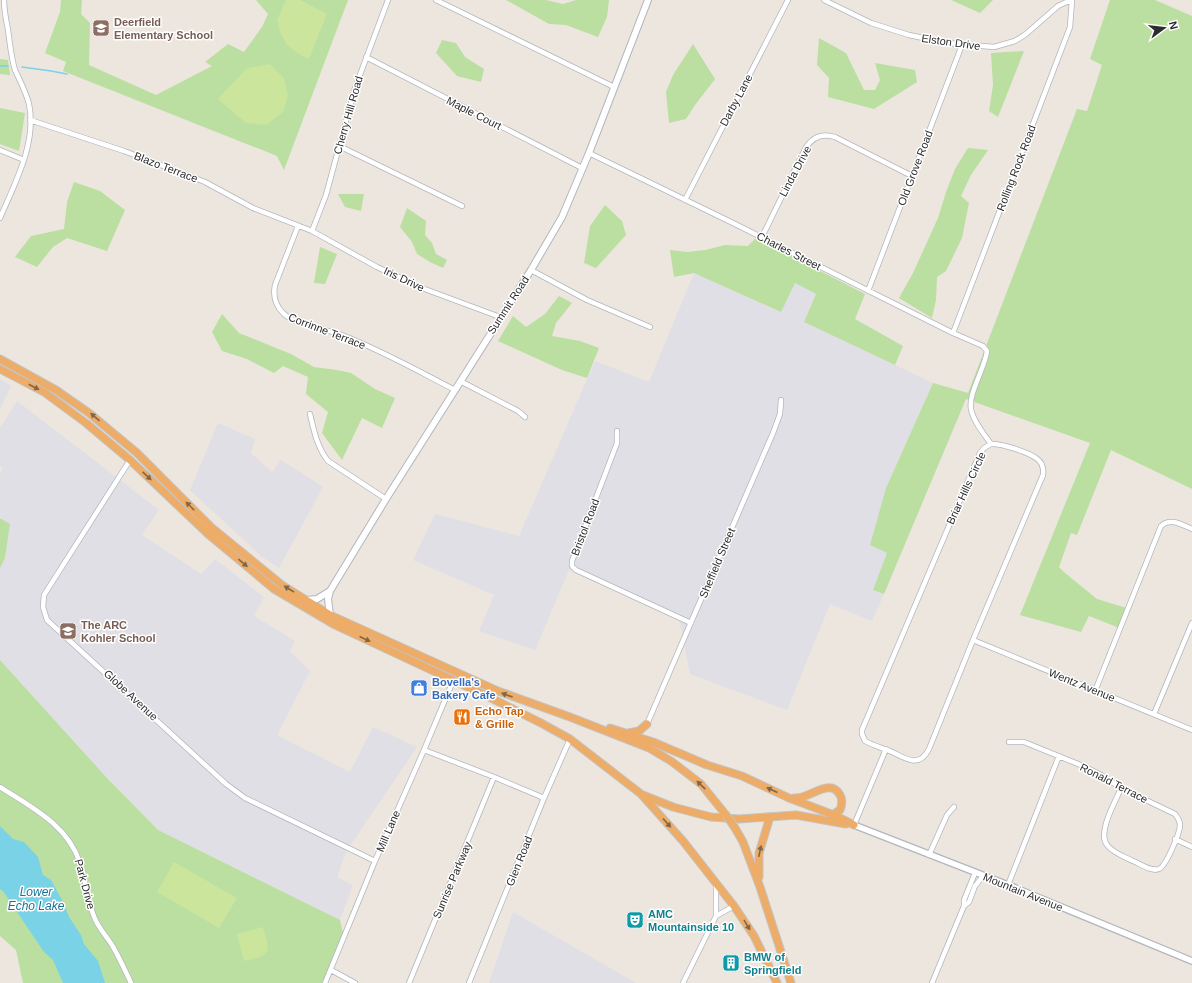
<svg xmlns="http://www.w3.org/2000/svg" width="1192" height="983" font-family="Arial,sans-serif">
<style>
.industrial{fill:#e0dfe5}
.green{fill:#badfa0}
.pitch{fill:#cce59d}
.water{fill:#7ad2e6}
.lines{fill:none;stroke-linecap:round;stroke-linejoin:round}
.stream{stroke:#7ad2e6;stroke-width:1.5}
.minor-casing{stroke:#b2b6be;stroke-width:6}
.tertiary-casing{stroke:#b2b6be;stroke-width:8}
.secondary-casing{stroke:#b2b6be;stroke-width:8}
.trunk-casing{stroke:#c4c4c4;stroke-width:9}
.minor{stroke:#fff;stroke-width:4.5}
.tertiary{stroke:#fff;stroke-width:5.5}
.secondary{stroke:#fff;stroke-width:6}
.trunk{stroke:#edac67;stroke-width:7}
.trunk-bridge-casing{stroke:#c4c4c4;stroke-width:9;stroke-linecap:butt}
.trunk-bridge{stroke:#edac67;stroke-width:7}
.oneway{fill:#836647}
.labels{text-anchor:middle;stroke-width:3;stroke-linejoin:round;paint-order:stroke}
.education-label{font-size:11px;font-weight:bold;fill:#785e54;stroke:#fff;text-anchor:start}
.street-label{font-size:11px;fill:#2c2c2c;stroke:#fff}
.shop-label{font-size:11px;font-weight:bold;fill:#366cbe;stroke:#fff;text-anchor:start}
.food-label{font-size:11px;font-weight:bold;fill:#c56008;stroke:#fff;text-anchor:start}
.culture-label{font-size:11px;font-weight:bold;fill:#0d838f;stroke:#fff;text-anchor:start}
.water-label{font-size:12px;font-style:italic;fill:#177294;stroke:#fff}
</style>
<rect width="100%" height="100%" fill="#ece6df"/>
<path class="industrial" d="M694 273 780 312 795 283 816 294 804 322 933 383 886 488 870 545 888 553 873 590 884 594 872 621 830 604 787 710 690 674 679 618 569 570 535 650 479 631 494 595 413 560 435 514 519 536 595 361 649 382Z
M0 379 11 386 0 409Z
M17 401 159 510 142 535 201 574 215 559 264 597 254 616 295 641 290 651 310 671 277 735 350 772 373 727 417 747 346 852 337 877 353 885 340 920 158 830 107 778 0 660V568L5 558 10 524 0 517V473L3 468 0 466V428Z
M218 423 255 439 251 453 272 472 281 460 323 487 279 568 261 556 190 490Z
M513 912 636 983H489Z"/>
<path class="green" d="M61 0H82L81 14 90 23 89 65 156 95 212 66 205 62 228 44 244 52 262 27 268 14 256 0H348L284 170 277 156 63 71 66 62 45 53 60 12Z
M506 0H546L563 4 576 0H609L607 17 598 37 566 25 549 24Z
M951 0H993L980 13Z
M1110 0H1155L1192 16V489L1111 450 1077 535 1071 533 1059 567 1065 573 1097 599 1130 609 1122 629 1089 616 1081 632 1020 615 1090 443 966 399 884 594 873 590 887 553 870 545 886 488 933 383 968 393 1077 109 1087 111 1102 65 1090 59Z
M819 38 846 53 864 90H875L880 80 875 63 915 70 917 82 874 109 828 97 829 78 817 65Z
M442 40 456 43 465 57 484 69 481 82 457 76 436 53Z
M693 44 715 79 695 105 686 119 669 123 666 92 673 75Z
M1024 51 998 117 989 111 993 85 991 53Z
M0 59 8 60 10 75 0 74Z
M0 108 25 113 19 151 0 144Z
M968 148 988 150 971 175 961 196 969 203 962 238 946 271 937 277 936 300 932 318 899 298 913 273 938 218 946 192 955 169Z
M74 182 100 191 125 210 107 251 67 238 53 247 37 267 15 257 31 236 64 229 67 202Z
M338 194H364L361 211 345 207Z
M605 205 622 221 626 235 596 268 584 263 590 226Z
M407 208 426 221 425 235 432 243 436 254 447 260 443 268 430 262 417 254 412 242 400 227Z
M756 238 865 294 855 319 903 346 895 365 804 322 816 294 795 283 781 312 694 273 674 277 670 250 687 252 705 250 725 245 748 246Z
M320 247 337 254 325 284 314 283Z
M559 296 572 303 556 323 552 336 580 341 599 348 587 378 562 370 498 341 513 316 526 327 545 314Z
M222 314 239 333 291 354 314 367 337 370 351 373 375 389 395 398 382 428 362 418 342 460 322 433 328 412 306 394 308 377 283 366 274 373 247 359 222 351 212 332Z
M0 518 10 524 5 558 0 568Z
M0 660 107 778 158 830 340 920 344 937 325 983H23L16 950 0 936Z"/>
<path class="pitch" d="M286 0H300L327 14 309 59 297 53 287 45 281 34 277 20Z
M270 64 284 78 288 96 283 112 266 125 246 123 218 99 247 68Z
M174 862 237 898 219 928 157 892Z
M263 927C271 952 271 956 244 961L237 934Z"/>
<path class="water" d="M0 826 13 839 24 842 38 857 43 875 51 880 63 902 69 917 81 935 84 944 98 961 105 983H63L53 960 44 952 3 891 0 889Z"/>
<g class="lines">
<path class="stream" d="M0 66H8
M22 67 51 71 67 74"/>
<defs>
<path id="minor" d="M436 0 614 87
M824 0 871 23 909 35 947 43 994 47 1015 41 1026 34 1058 6 1071 0
M366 57 582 168
M30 120 124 151 205 182 253 208 312 231 377 267 422 288 500 317
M339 146 462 206
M0 150 24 160
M589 153 735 224 953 333 983 346 987 351C985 368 968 394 971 409 973 421 984 434 991 444
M685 200 788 0
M0 218C15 183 37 143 29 104 26 92 20 81 15 70 11 57 10 44 8 30 6 20 4 10 4 0
M298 226 275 285C273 295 275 305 283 313 294 325 326 329 342 335 381 350 418 371 455 390
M312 231 326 195 355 88 388 0
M762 237 805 149C812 137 822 133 835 137L912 176
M531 270 587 300 650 327
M868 291 962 45
M953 333 1070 27 1072 0
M460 381 518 411 525 417
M310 414C314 431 317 447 328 461L386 499
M617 431V443L572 561V566L576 570 691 623
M991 444C1000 443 1028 452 1036 458 1042 462 1044 468 1043 475L973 640 929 749C919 769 905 758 892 752 883 748 874 746 865 741L862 734V730L980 453 984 448Z
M130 460 44 595 43 607 47 620 226 784 245 798 375 861
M973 640 1192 730
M1095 691 1161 526C1170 517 1182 525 1192 529
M1154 714 1192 623
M647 724 773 433 780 414 781 400
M1009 742H1024L1083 766 1101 775 1121 788 1175 814C1177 817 1180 820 1180 825 1180 833 1166 866 1159 869 1151 872 1141 864 1133 861 1125 857 1113 853 1107 845 1097 832 1116 801 1121 788
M424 750 494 777 544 798
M0 787C31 807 68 825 80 863 86 881 87 901 95 919 99 928 106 936 112 945 119 957 125 970 131 983
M854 825 886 749
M1175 839 1192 847
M929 855 947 815 954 807
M1008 885 1059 756
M964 906 969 902 975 886 983 876
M716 916 734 906
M331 970 355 983
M325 983 375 861 424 750 453 681
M409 983 494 777
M469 983 544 798 570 739
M683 983 716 916V884
M932 983 964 906V900L975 873"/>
<path id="tertiary" d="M854 825 1008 885 1192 961"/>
<path id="secondary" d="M306 600 317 599 330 591
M330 615 328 599 330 591 386 499 531 270 562 217 589 153 648 0"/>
<path id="trunk" d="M0 359 56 390 89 413 137 453 212 528 282 585 330 615 498 691 570 717 649 748 671 761 701 784 726 815
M0 369 44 392 86 423 130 460 208 534 274 589 335 625 489 697 541 723 570 739 641 794 683 841 734 906 754 936 777 983
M610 728 653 742 707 765 742 776 789 798 834 815 854 825
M628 733 639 731 647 724
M643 795 673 807 711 817 739 819 796 815 846 824
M794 798C809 800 830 776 840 795 843 800 842 805 840 810L832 815
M735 828 743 842 760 887 791 983
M759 877V853L770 817"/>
</defs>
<use href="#minor" class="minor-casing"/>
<use href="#tertiary" class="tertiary-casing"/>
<use href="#secondary" class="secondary-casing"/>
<use href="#trunk" class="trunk-casing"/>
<use href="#minor" class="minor"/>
<use href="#tertiary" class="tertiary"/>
<use href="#secondary" class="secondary"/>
<use href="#trunk" class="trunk"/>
<defs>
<path id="trunk-bridge" d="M726 815 735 828"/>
</defs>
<use href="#trunk-bridge" class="trunk-bridge-casing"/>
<use href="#trunk-bridge" class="trunk-bridge"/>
</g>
<defs><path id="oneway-solid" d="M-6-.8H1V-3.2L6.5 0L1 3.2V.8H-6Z"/></defs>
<g class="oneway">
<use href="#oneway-solid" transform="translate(34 387) rotate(28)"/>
<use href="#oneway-solid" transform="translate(95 417) rotate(-140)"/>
<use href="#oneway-solid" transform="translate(147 476) rotate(43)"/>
<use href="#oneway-solid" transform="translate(190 506) rotate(-135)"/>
<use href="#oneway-solid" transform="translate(243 563) rotate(40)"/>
<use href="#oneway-solid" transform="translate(289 589) rotate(-148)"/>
<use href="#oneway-solid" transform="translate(365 639) rotate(25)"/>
<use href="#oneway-solid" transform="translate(507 695) rotate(-160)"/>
<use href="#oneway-solid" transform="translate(701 785) rotate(-136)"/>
<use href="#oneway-solid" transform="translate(772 790) rotate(-155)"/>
<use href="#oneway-solid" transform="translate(667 823) rotate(48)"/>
<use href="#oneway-solid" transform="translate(760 851) rotate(-78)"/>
<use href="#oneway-solid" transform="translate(747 925) rotate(59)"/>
</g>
<defs>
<symbol id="school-square" viewBox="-11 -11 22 22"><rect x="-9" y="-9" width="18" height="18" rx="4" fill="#8d6e63" stroke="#fff"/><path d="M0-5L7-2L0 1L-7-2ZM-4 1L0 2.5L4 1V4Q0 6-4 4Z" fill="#fff"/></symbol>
<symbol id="shop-square" viewBox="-11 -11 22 22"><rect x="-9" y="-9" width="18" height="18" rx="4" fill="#3f7fe0" stroke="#fff"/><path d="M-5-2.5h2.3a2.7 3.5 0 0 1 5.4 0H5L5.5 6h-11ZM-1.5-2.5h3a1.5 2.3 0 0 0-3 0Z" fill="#fff"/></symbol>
<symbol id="restaurant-square" viewBox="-11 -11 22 22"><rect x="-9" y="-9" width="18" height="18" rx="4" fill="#e8710a" stroke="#fff"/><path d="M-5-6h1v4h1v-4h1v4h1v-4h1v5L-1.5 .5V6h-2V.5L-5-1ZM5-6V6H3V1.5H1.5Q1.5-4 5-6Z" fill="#fff"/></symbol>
<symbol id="theatre-square" viewBox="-11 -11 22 22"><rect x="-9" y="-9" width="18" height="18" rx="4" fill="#0f9aa8" stroke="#fff"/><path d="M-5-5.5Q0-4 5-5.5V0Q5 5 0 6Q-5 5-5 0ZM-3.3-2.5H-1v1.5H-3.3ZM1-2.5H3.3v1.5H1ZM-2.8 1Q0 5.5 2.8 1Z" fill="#fff"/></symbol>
<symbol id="building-square" viewBox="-11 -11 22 22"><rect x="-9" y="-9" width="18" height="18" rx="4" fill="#0f9aa8" stroke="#fff"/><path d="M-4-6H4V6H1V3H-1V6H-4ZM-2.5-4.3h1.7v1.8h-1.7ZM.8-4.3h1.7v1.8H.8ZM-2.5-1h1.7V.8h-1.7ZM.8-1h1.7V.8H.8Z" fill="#fff"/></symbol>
</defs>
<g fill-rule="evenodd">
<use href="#school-square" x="91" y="18" width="20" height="20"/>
<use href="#school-square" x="58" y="621" width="20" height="20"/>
<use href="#shop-square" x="409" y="678" width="20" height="20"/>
<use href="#restaurant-square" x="452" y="707" width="20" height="20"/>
<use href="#theatre-square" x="625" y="910" width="20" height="20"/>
<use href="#building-square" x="721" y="953" width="20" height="20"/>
</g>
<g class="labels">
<g class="education-label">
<text x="114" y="26">Deerfield<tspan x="114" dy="13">Elementary School</tspan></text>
<text x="81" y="629">The ARC<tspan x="81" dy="13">Kohler School</tspan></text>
</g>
<g class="street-label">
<text transform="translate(951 42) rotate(8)" y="4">Elston Drive</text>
<text transform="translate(736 100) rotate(-62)" y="4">Darby Lane</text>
<text transform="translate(474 113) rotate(27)" y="4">Maple Court</text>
<text transform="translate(348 115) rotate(-74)" y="4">Cherry Hill Road</text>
<text transform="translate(166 167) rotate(21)" y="4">Blazo Terrace</text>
<text transform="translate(915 168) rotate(-69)" y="4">Old Grove Road</text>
<text transform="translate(1016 168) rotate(-69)" y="4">Rolling Rock Road</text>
<text transform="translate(795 171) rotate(-62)" y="4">Linda Drive</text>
<text transform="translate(789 251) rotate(27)" y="4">Charles Street</text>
<text transform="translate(404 279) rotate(25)" y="4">Iris Drive</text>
<text transform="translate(508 305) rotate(-57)" y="4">Summit Road</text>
<text transform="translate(327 331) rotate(21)" y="4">Corrinne Terrace</text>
<text transform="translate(966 488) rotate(-65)" y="4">Briar Hills Circle</text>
<text transform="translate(585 527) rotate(-69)" y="4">Bristol Road</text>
<text transform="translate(717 563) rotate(-67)" y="4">Sheffield Street</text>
<text transform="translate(1082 685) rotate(22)" y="4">Wentz Avenue</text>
<text transform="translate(131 695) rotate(43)" y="4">Globe Avenue</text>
<text transform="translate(1114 783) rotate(27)" y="4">Ronald Terrace</text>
<text transform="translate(388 831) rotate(-67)" y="4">Mill Lane</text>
<text transform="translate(519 861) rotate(-68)" y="4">Glen Road</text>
<text transform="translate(452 880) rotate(-67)" y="4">Sunrise Parkway</text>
<text transform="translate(85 884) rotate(75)" y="4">Park Drive</text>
<text transform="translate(1023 892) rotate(22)" y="4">Mountain Avenue</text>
</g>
<g class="shop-label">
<text x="432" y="686">Bovella's<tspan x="432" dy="13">Bakery Cafe</tspan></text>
</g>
<g class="food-label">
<text x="475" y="715">Echo Tap<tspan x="475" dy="13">&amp; Grille</tspan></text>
</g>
<g class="culture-label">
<text x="648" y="918">AMC<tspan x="648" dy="13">Mountainside 10</tspan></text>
<text x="744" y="961">BMW of<tspan x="744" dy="13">Springfield</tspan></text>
</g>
<g class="water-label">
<text x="36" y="896">Lower<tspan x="36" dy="14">Echo Lake</tspan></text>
</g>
</g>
<g transform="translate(1164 28) rotate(75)" stroke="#ffffff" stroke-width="3" paint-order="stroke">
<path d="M0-3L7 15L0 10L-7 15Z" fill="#2c2c2c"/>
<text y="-6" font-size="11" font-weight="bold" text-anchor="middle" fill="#2c2c2c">N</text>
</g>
</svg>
